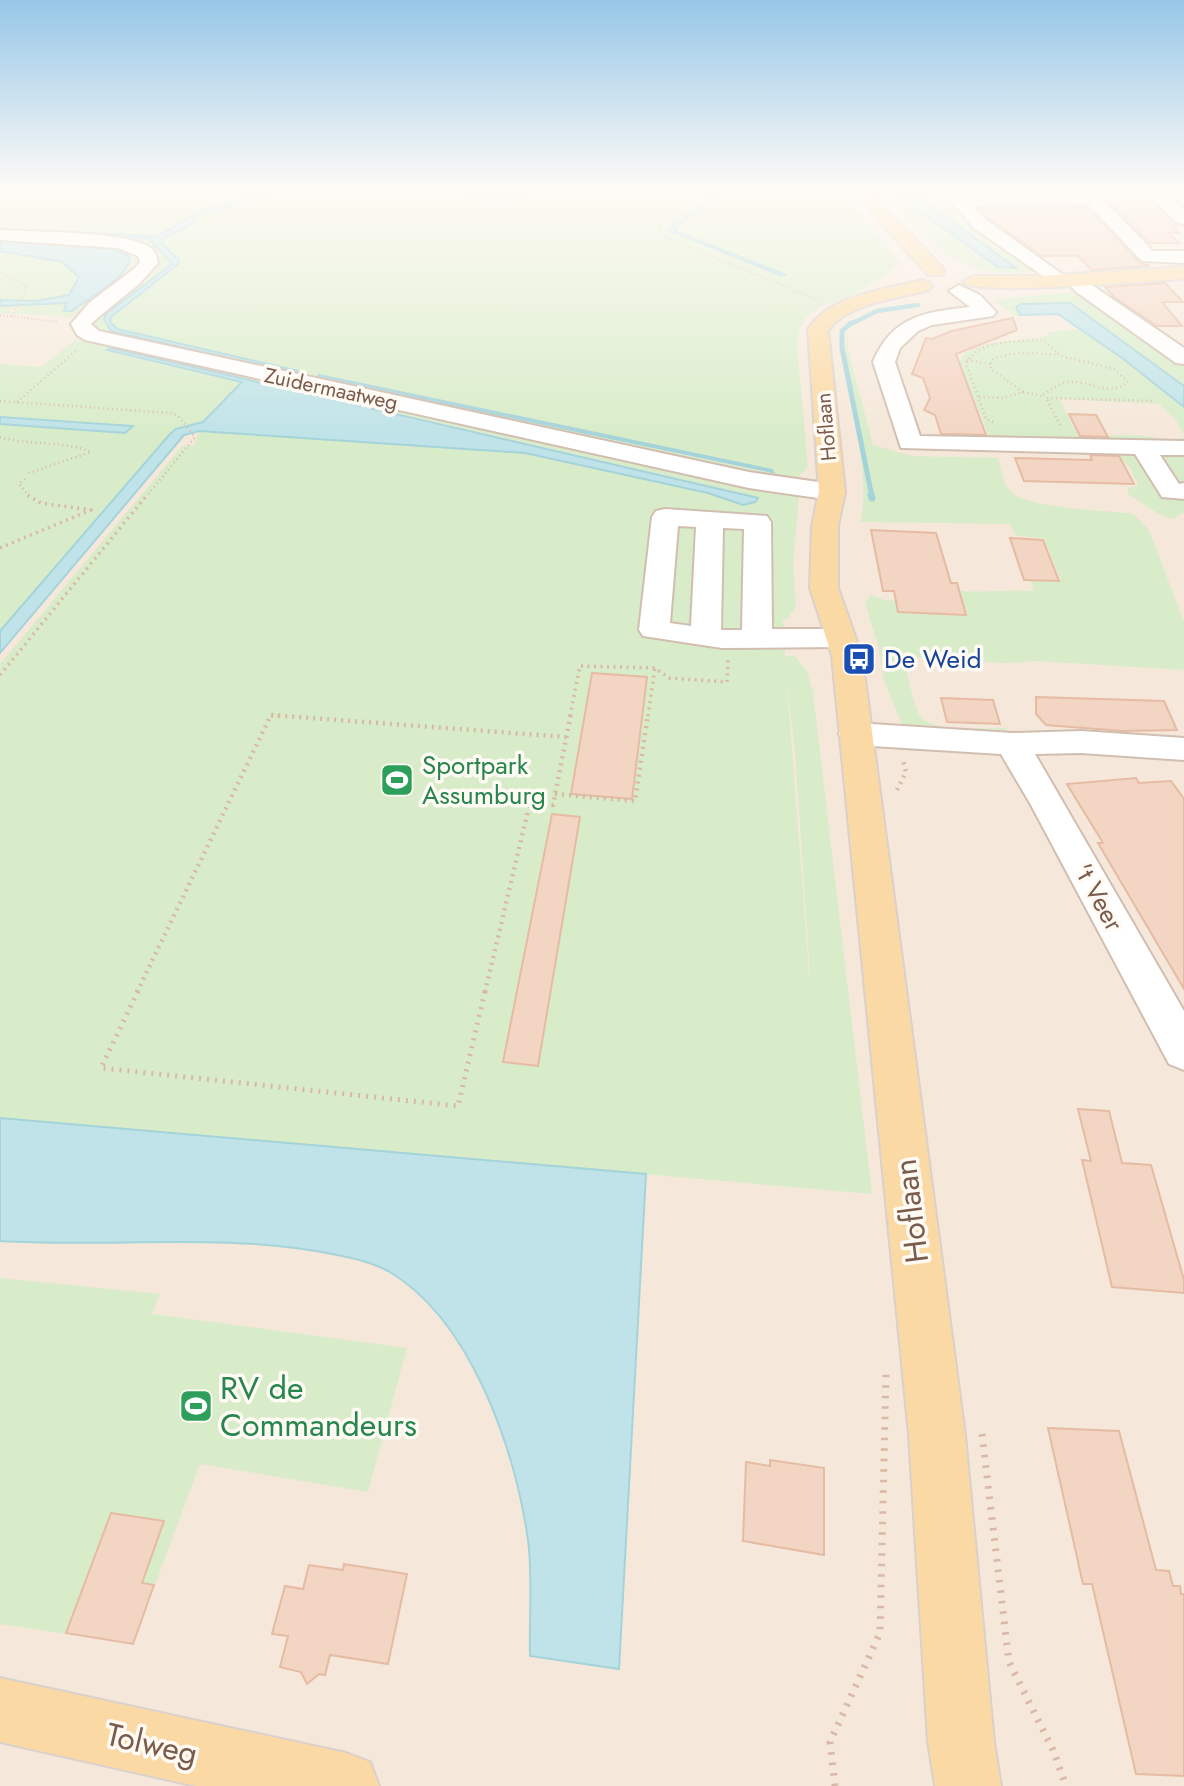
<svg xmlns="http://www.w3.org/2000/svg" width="1184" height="1786" font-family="Jost,sans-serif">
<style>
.residential{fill:#f5e8da}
.green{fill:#d8ecc9;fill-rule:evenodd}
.water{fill:#bfe3e8;stroke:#a5d3da;stroke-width:2}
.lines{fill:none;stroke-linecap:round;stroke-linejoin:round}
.stream-far2{stroke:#a5d3da;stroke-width:4.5}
.stream-far1{stroke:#a5d3da;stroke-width:5}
.stream{stroke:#a5d3da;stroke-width:7}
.building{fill:#f3d5c3;stroke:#e6bba3;stroke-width:2}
.minor-casing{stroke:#d1beb0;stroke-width:4}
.major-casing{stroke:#dad1cd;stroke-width:4}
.path-far5{stroke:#d9b8a5;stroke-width:2;stroke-dasharray:1 2.5;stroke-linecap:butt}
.path-far4{stroke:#d9b8a5;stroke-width:2.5;stroke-dasharray:1 3.5;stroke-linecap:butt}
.path-far3{stroke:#d9b8a5;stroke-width:3.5;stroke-dasharray:2 4.5;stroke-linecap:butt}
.path-far2{stroke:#d9b8a5;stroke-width:4.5;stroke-dasharray:2 5;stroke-linecap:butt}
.path-far1{stroke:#d9b8a5;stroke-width:5;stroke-dasharray:2 6;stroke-linecap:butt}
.path{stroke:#d9b8a5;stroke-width:7;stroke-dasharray:2.5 8;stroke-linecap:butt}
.minor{fill:#fff;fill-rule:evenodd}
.major{fill:#fbd9a5;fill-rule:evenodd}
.labels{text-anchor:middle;stroke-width:7;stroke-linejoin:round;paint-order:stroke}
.far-street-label{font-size:21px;fill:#7a5c4d;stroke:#fffaf3}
.transit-label{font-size:26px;fill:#164399;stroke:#fffaf3;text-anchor:start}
.leisure-label{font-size:26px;fill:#27864d;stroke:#fffaf3;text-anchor:start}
.street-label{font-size:26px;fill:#7a5c4d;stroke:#fffaf3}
.near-street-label{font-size:32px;fill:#7a5c4d;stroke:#fffaf3}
.near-leisure-label{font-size:32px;fill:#27864d;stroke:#fffaf3;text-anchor:start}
</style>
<rect width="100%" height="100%" fill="#fdf6ec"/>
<path class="residential" d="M0 188H1184V1786H0Z"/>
<path class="green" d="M0 188H270L248 197 205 209 157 236 0 228Z
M279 188H443L499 203 518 200 514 194 470 188H724L670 228 676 235 783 276 785 275 679 234 675 229 730 188H838L887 244 900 264C886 273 873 284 858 292 826 308 800 303 797 346L808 467 799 476 796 484 109 336 89 327 91 322 153 270 155 263 150 251 0 234V230L149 239 172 264 106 314 104 319 111 331 266 366 307 373 117 329 110 322 111 317 178 264 179 260 162 244 164 238 188 227 196 218 206 213ZM319 375 772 470 770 473Z
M876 188H888L998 267 1015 268 907 188H942L1039 271C1023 271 1005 274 989 271 940 260 909 222 876 188Z
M0 235C46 238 107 232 145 261L79 318 14 313 21 306H15L9 314 0 313Z
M1084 291 1184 362V386L1070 303 1021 304 1017 311 1020 315 1017 317 994 300Z
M1074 329 1084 330 1184 407V435L1176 420 1159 404 1060 399 1075 431C1092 439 1111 435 1129 435 1147 434 1166 442 1184 438V489L1159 488 1169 498 1184 500V512L1173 519 1162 516 1128 494V488L1137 486 1138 482 1133 477 1131 469 1122 460 1100 453 993 446 959 363 964 353 986 344 1050 336 1046 333Z
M847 332 848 349 873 445 913 456 998 458C1001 468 1003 481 1009 490 1022 509 1108 510 1133 514L1149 530 1184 622V670L1037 661 1007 663 912 657 903 660C909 677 911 696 918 712 927 735 983 727 1005 728L1013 736 905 732 884 680 878 645 865 603 871 595 887 601 896 600 899 612 965 615 959 591C985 593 1008 589 1034 591L1030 579 1061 581 1044 538 1016 536 1010 524 861 522C867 482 860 443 853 403 849 379 843 356 847 332Z
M78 338 783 489 799 496 793 565 796 605 788 619 783 620 785 656H795L807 671 813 692 872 1194 0 1118V664L182 446H194L199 431 525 453 708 493 743 505 737 492 199 367 107 350 243 382 203 422 176 429 170 434 0 631V424L125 433 132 426 0 417V364L41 367ZM787 683 795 752 810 973H809Z
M0 1278 160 1294 152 1314 407 1348 368 1492 200 1464 133 1644 0 1624Z"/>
<path class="water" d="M270 188H279L275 192 206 213 196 218 188 227 164 238 162 244 179 260 178 264 111 317 110 322 117 329 307 373 268 367 111 331 104 319 106 314 172 264 149 239 0 230 157 236 205 209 248 197Z
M443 188H470L522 196 521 199 499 203Z
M724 188H730L678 226 675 229 677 232 786 275H780L670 231 669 228Z
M888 188H907L1016 268 998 267Z
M0 241 114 249 130 257C129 277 88 299 72 311H64L66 303 0 306V300L36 301 69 295 79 277 62 262 0 251Z
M1070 303 1184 386V407L1122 358 1058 314 1020 315 1016 307 1021 304Z
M111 348 758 498 755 502 743 505 708 493 525 453 199 431 184 435 0 653V631L170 434 176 429 203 422 242 382 107 350Z
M319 375 772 470 773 472 318 377Z
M0 417 133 426 125 433 0 424Z
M0 1118 646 1174 619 1669 530 1656C529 1618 533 1577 528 1540 515 1450 471 1319 388 1271 373 1263 349 1257 332 1254 223 1232 110 1248 0 1241Z"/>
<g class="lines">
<path class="stream-far2" d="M849 325 877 311 918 305"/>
<path class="stream-far1" d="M851 323 842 331V348L872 497"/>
<path class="stream" d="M871 495 872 498"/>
</g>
<path class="building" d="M961 188H1071L1073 191 965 192Z
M1095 188H1138L1177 225H1171L1179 233H1168L1180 243H1149Z
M1087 207 1140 263 1150 266 1091 270 1078 256H1041L988 218 978 208Z
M1165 283 1183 302H1162L1182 326H1157L1114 297 1105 287Z
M1013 318 1017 330 956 354 986 435 941 434 935 415 924 410 930 398 923 378 912 374 926 338 932 339 952 331Z
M1069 414 1096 415 1108 437 1080 436Z
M1090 455 1119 456 1134 484 1024 481 1015 458 1092 460Z
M871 530 936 533 951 583H957L966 615 898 612 894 591H883Z
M1010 538 1043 540 1059 581 1024 580Z
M592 673 647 677 632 799 571 794Z
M1036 697 1164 701 1177 730 1122 731 1046 725 1036 714Z
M941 698 993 700 1000 724 947 722Z
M1136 778 1139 783 1171 781 1184 799V989L1098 843H1103L1067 784Z
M552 814 580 817 538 1066 503 1062Z
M1078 1109 1109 1111 1122 1163 1151 1165 1184 1280V1293L1112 1287 1082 1160 1091 1161Z
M1048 1428 1119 1431 1156 1570 1169 1571 1173 1586H1180L1181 1594H1184V1776L1136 1774 1092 1584H1083Z
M770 1460 824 1468V1555L743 1541 746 1462 770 1466Z
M111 1513 164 1521 142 1583 154 1585 133 1644 66 1633Z
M344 1564 407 1574 388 1664 330 1655 325 1675 319 1674 307 1684 301 1672 280 1667 288 1636 272 1634 285 1586 303 1589 309 1565 343 1570Z"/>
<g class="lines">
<defs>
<path id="minor" d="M939 188H955L962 195 1079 194 1074 188H1091L1153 251H1184V263L1142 261 1088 204 972 205 986 220 1062 274 1053 280 1046 278 974 228Z
M1140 188H1157L1184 210V224L1178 223Z
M0 230C31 232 130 231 151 248 156 252 157 258 158 263L139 284 95 320 91 324 99 331 749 472 832 484 841 487 845 492 841 497 832 500 749 488 85 340 77 335 71 324 89 303 135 268 140 262 138 256 118 248 0 240Z
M1082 281 1089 283 1184 348V364L1176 363 1075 291 1072 287 1075 283Z
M959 285 980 295 996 312 993 316 932 325 918 331 900 348 895 362 920 436 1184 441V455H1160L1179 484 1184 483V499L1162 497 1135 454 901 448 873 362C892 316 925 312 970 307L949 291Z
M665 509 767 516 771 522 772 629H839L850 632 854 638 850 644 839 647 722 648 643 636 639 630 652 517 656 511ZM678 526 696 527 691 626 670 623ZM723 528 744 529 742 630H721Z
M856 723 1012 733 1081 731 1184 738V760L1081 753 1035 754 1184 1011V1070L1169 1064 1031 805 1001 754 856 745 844 742 839 734 844 726Z"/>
<path id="major" d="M849 188H866L942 267 944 271 942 275H928Z
M1184 267V279C1155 280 975 297 963 282L973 276H1039Z
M922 280 929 282 932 286 929 290C897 299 850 302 828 330L845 492 838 526V588L862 656 965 1435 994 1742 1001 1786H935L928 1742 909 1435 832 656 810 588 812 526 819 492 808 329C832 294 884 290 922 280Z
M0 1678 346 1753 370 1762 379 1786H196L0 1742Z"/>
</defs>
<use href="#minor" class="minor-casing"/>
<use href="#major" class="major-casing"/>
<path class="path-far5" d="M708 188 659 226 663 236 818 300
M0 272 26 285 24 295 11 317
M0 315 59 322"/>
<path class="path-far4" d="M967 360 991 364V369L1023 392 1003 398 979 397
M991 364 993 359C1016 351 1035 353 1059 355
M1023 392 1043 396
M0 401 171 413 178 416 195 437 146 497
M17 402 77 350
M993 422 986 419 966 363C982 338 1017 342 1043 340L1061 356 1114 369 1128 382C1107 398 1091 380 1068 382 1059 383 1051 390 1043 395
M1060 425 1046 398 1152 401
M0 437C30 446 62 440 91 452L26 474
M25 479 19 484 30 497"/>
<path class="path-far3" d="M0 548 91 510 41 503 27 495
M0 675 147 495
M271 716H279
M570 716 580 666 655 668 669 678 727 682 728 660
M648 716 655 668"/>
<path class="path-far2" d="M897 790 906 772 903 760
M555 794 635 801 648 714
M137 992 271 715 566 737
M485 992 530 802 553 805 571 714"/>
<path class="path-far1" d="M138 991 101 1068 458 1106 485 991"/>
<path class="path" d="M982 1434 1009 1662 1053 1750 1066 1786
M835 1786 830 1742 880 1633 886 1372"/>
<use href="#minor" class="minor"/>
<use href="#major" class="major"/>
</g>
<linearGradient id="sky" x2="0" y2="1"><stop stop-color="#97c7e8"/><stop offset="0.43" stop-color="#fefbf6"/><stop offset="1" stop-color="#fefbf6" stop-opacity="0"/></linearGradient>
<rect width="1184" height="438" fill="url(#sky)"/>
<defs>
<symbol id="bus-square" viewBox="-11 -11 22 22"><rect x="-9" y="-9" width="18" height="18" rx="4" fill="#1a4fb4" stroke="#fffaf3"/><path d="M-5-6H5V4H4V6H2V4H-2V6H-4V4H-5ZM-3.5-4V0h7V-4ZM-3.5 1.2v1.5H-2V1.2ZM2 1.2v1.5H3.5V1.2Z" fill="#fff"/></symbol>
<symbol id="stadium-square" viewBox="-11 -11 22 22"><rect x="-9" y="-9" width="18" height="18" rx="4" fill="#2e9e5b" stroke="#fffaf3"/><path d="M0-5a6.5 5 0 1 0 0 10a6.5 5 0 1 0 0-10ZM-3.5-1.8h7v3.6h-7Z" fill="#fff"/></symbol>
</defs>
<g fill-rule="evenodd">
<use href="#bus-square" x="840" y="640" width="38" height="38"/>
<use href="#stadium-square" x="378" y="761" width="38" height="38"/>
<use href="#stadium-square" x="177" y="1387" width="38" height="38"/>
</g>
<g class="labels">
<g class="far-street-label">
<text transform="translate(331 389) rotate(12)" y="7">Zuidermaatweg</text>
<text transform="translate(826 427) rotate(-95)" y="7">Hoflaan</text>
</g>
<g class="transit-label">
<text x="884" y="668">De Weid</text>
</g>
<g class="leisure-label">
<text x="422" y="774">Sportpark<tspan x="422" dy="30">Assumburg</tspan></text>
</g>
<g class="street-label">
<text transform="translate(1099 897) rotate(61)" y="9">'t Veer</text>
</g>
<g class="near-street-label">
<text transform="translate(911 1211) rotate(-97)" y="11">Hoflaan</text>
<text transform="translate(152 1744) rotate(13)" y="11">Tolweg</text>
</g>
<g class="near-leisure-label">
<text x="220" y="1399">RV de<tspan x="220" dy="37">Commandeurs</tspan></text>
</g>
</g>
</svg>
